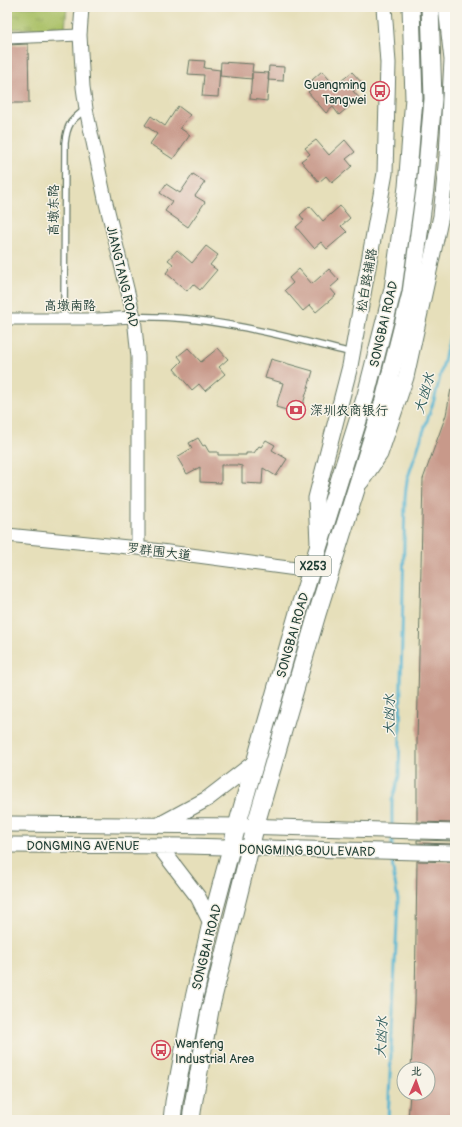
<svg xmlns="http://www.w3.org/2000/svg" width="462" height="1127" font-family="Pangolin,'LXGW WenKai TC',sans-serif">
<style>
.park{fill:url(#park-tufts);stroke:#647e4c}
.lines{fill:none;stroke-linecap:round;stroke-linejoin:round}
.stream{stroke:#52b4d1;stroke-width:3}
.building{fill:#c8998a}
.service-casing{stroke:#657663;stroke-width:8}
.minor-casing{stroke:#657663;stroke-width:13}
.tertiary-casing{stroke:#657663;stroke-width:15}
.secondary-casing{stroke:#657663;stroke-width:17}
.primary-casing{stroke:#657663;stroke-width:19}
.service{stroke:#fff;stroke-width:5.5}
.minor{stroke:#fff;stroke-width:11}
.tertiary{stroke:#fff;stroke-width:13}
.secondary{stroke:#fff;stroke-width:15}
.primary{stroke:#fff;stroke-width:17}
.labels{text-anchor:middle;stroke-width:3;stroke-linejoin:round;paint-order:stroke}
.shield{fill:#f7f3e8;stroke:#60746a;stroke-width:1}
.shield-label{font-size:12px;font-weight:bold;fill:#1f3d34}
.poi-label{font-size:13px;fill:#1f3d34;stroke:#f7f3e8;text-anchor:start}
.street-label{font-size:13px;fill:#1f3d34;stroke:#f7f3e8}
.water-label{font-size:14px;font-style:italic;fill:#2c5b5b;stroke:#f7f3e8}
</style>
<defs>
<pattern id="park-tufts" width="24" height="20" patternUnits="userSpaceOnUse"><rect width="24" height="20" fill="#a9c065"/><path d="M3 7l-1-3M5 7V3M7 7l1-3M15 17l-1-3M17 17v-4M19 17l1-3" fill="none" stroke="#899d54"/></pattern>
</defs>
<rect width="100%" height="100%" fill="#f7f3e8"/>
<filter id="ink" filterUnits="userSpaceOnUse"><feTurbulence type="fractalNoise" baseFrequency=".025" numOctaves="2"/><feDisplacementMap in="SourceGraphic" scale="8" xChannelSelector="R" yChannelSelector="G"/><feConvolveMatrix kernelMatrix="1 2 1 2 8 2 1 2 1" color-interpolation-filters="sRGB"/></filter>
<filter id="wash" filterUnits="userSpaceOnUse"><feTurbulence type="fractalNoise" baseFrequency=".012" numOctaves="4" result="noise"/><feDisplacementMap in="SourceGraphic" scale="16" xChannelSelector="R" yChannelSelector="G"/><feGaussianBlur stdDeviation="0.9" result="paint"/><feColorMatrix in="noise" values="0 0 0 0 0 0 0 0 0 0 0 0 0 0 0 0 0 1.4 0 .05"/><feComposite in="paint" operator="in"/></filter>
<g filter="url(#wash)">
<rect width="100%" height="100%" fill="#e6dfba"/>
<!-- park -->
<path class="park" d="M 7,7 L 67,7 L 65,28 L 7,29 Z"/>
<g class="lines">
<!-- stream -->
<path class="stream" d="M 392,825 L 392,801 L 399,776 L 405,497 L 407,480 L 435,397 L 455,316
M 392,847 L 392,835
M 388,1120 L 398,900 C 396,885 392,871 392,857"/>
</g>
<g id="blocks">
<!-- building -->
<path class="building" d="M 28,44 L 29,103 L 7,103 L 7,45 Z
M 190,60 L 205,61 L 204,68 L 220,70 L 218,97 L 202,96 L 204,75 L 188,74 Z
M 221,62 L 253,64 L 252,72 L 269,73 L 267,101 L 250,99 L 252,73 L 252,79 L 220,76 Z
M 269,66 L 284,67 L 283,81 L 268,80 Z
M 322,71 L 335,86 L 352,72 L 362,83 L 353,91 L 359,98 L 339,115 L 333,107 L 326,113 L 308,92 L 317,85 L 312,80 Z
M 178,106 L 190,115 L 180,128 L 190,135 L 173,159 L 150,144 L 157,134 L 145,125 L 151,116 L 165,126 Z
M 316,140 L 329,155 L 345,140 L 355,152 L 346,159 L 352,166 L 332,183 L 326,176 L 319,182 L 301,161 L 310,154 L 305,148 Z
M 193,174 L 205,182 L 195,196 L 205,202 L 188,227 L 165,211 L 172,201 L 160,193 L 166,184 L 180,193 Z
M 310,206 L 323,221 L 340,206 L 350,218 L 341,226 L 347,232 L 327,249 L 321,242 L 314,248 L 296,227 L 304,220 L 300,215 Z
M 206,246 L 218,255 L 210,265 L 217,270 L 200,290 L 193,284 L 187,291 L 166,273 L 173,264 L 168,260 L 177,250 L 192,263 Z
M 299,269 L 312,284 L 329,269 L 339,280 L 330,288 L 336,295 L 316,312 L 310,305 L 303,311 L 285,290 L 293,283 L 289,278 Z
M 188,348 L 201,362 L 218,348 L 228,359 L 219,367 L 225,374 L 205,391 L 199,384 L 192,390 L 174,369 L 182,361 L 178,356 Z
M 271,359 L 313,371 L 300,414 L 276,407 L 283,383 L 265,378 Z
M 451,389 L 455,389 L 455,823 L 417,822 L 417,741 L 423,479 L 446,415 Z
M 198,438 L 203,446 L 205,445 L 209,452 L 218,452 L 218,455 L 246,455 L 246,453 L 254,453 L 259,446 L 261,447 L 266,440 L 275,445 L 272,450 L 287,459 L 276,476 L 263,468 L 262,484 L 242,483 L 242,466 L 237,465 L 221,465 L 221,483 L 200,482 L 200,467 L 187,474 L 177,457 L 192,448 L 189,443 Z
M 417,840 L 455,841 L 455,844 L 417,843 Z
M 417,861 L 455,862 L 455,1120 L 408,1120 L 410,1093 L 428,1093 L 428,1069 L 411,1069 L 415,1003 Z"/>
</g>
</g>
<g filter="url(#ink)">
<use href="#blocks" fill-opacity="0" stroke="#657663" stroke-width="1"/>
<g class="lines">
<defs>
<path id="service" d="M 134,317 C 210,315 279,335 352,353
M 64,319 L 65,143 C 67,124 71,120 86,109"/>
<path id="minor" d="M 7,38 L 80,35
M 7,319 L 98,319 L 134,317"/>
<path id="tertiary" d="M 82,7 L 80,35 L 83,87 L 86,109 L 105,199 L 134,317 L 138,357 L 138,548
M 7,535 L 138,548 L 311,571"/>
<path id="secondary" d="M 361,482 L 380,454 L 406,377 L 441,216 L 447,156 L 452,60 L 446,7
M 318,544 L 316,498 L 350,366 L 385,173 L 388,63 L 384,7
M 7,824 L 237,826 L 455,832
M 159,825 L 207,799 L 255,762
M 7,845 L 187,846 L 455,853
M 159,846 L 198,897 L 211,923"/>
<path id="primary" d="M 172,1120 L 174,1102 L 192,1007 L 211,923 L 240,815 L 299,609 L 366,395 L 393,289 L 407,187 L 414,98 L 411,7
M 191,1120 L 193,1105 L 210,1010 L 257,820 L 317,614 L 384,400 L 411,293 L 425,189 L 433,99 L 430,7"/>
</defs>
<!-- service casing -->
<use href="#service" class="service-casing"/>
<!-- minor casing -->
<use href="#minor" class="minor-casing"/>
<!-- tertiary casing -->
<use href="#tertiary" class="tertiary-casing"/>
<!-- secondary casing -->
<use href="#secondary" class="secondary-casing"/>
<!-- primary casing -->
<use href="#primary" class="primary-casing"/>
<!-- service -->
<use href="#service" class="service"/>
<!-- minor -->
<use href="#minor" class="minor"/>
<!-- tertiary -->
<use href="#tertiary" class="tertiary"/>
<!-- secondary -->
<use href="#secondary" class="secondary"/>
<!-- primary -->
<use href="#primary" class="primary"/>
</g>
</g>
<!-- icons -->
<defs>
<symbol id="bus-ring" viewBox="-11 -11 22 22"><circle r="9.5" fill="#f7f3e8" stroke="#d1495b" stroke-width="1.5"/><path d="M-5-6H5V4H4V6H2V4H-2V6H-4V4H-5ZM-3.5-4V0h7V-4ZM-3.5 1.2v1.5H-2V1.2ZM2 1.2v1.5H3.5V1.2Z" fill="#d1495b"/></symbol>
<symbol id="bank-ring" viewBox="-11 -11 22 22"><circle r="9.5" fill="#f7f3e8" stroke="#d1495b" stroke-width="1.5"/><path d="M-6-4H6V4H-6ZM0-2.3a2.3 2.3 0 1 0 0 4.6a2.3 2.3 0 1 0 0-4.6Z" fill="#d1495b"/></symbol>
</defs>
<g fill-rule="evenodd">
<use href="#bus-ring" x="369" y="80" width="22" height="22"/>
<use href="#bank-ring" x="285" y="399" width="22" height="22"/>
<use href="#bus-ring" x="150" y="1039" width="22" height="22"/>
</g>
<g class="labels">
<!-- shield labels -->
<rect class="shield" x="295" y="556" width="36" height="20" rx="3"/>
<g class="shield-label">
<text x="313" y="570">X253</text>
</g>
<!-- poi labels -->
<g class="poi-label">
<text x="366" y="89" text-anchor="end">Guangming<tspan x="366" dy="15">Tangwei</tspan></text>
<text x="310" y="415">深圳农商银行</text>
<text x="175" y="1048">Wanfeng<tspan x="175" dy="15">Industrial Area</tspan></text>
</g>
<!-- street labels -->
<g class="street-label">
<text transform="translate(53 210) rotate(-90)" y="5">高墩东路</text>
<text transform="translate(123 276) rotate(77)" y="5">JIANGTANG ROAD</text>
<text transform="translate(366 280) rotate(-80)" y="5">松白路辅路</text>
<text x="70" y="310">高墩南路</text>
<text transform="translate(383 324) rotate(-77)" y="5">SONGBAI ROAD</text>
<text transform="translate(159 551) rotate(7)" y="5">罗群围大道</text>
<text transform="translate(292 635) rotate(-74)" y="5">SONGBAI ROAD</text>
<text x="83" y="850">DONGMING AVENUE</text>
<text transform="translate(307 850) rotate(1)" y="5">DONGMING BOULEVARD</text>
<text transform="translate(206 947) rotate(-76)" y="5">SONGBAI ROAD</text>
</g>
<!-- water labels -->
<g class="water-label">
<text transform="translate(424 393) rotate(-74)" y="5">大凼水</text>
<text transform="translate(389 715) rotate(-89)" y="5">大凼水</text>
<text transform="translate(381 1037) rotate(-87)" y="5">大凼水</text>
</g>
</g>
<!-- margin -->
<rect width="462" height="1127" fill="none" stroke="#f7f3e8" stroke-width="24"/>
<!-- north arrow -->
<g transform="translate(416 1081) rotate(2)"><circle r="19" fill="#f7f3e8" stroke="#a1aaa0"/>
<path d="M0-3L7 15L0 10L-7 15Z" fill="#d1495b"/>
<text y="-6" font-size="11" font-weight="bold" text-anchor="middle" fill="#1f3d34">北</text>
</g>
</svg>
